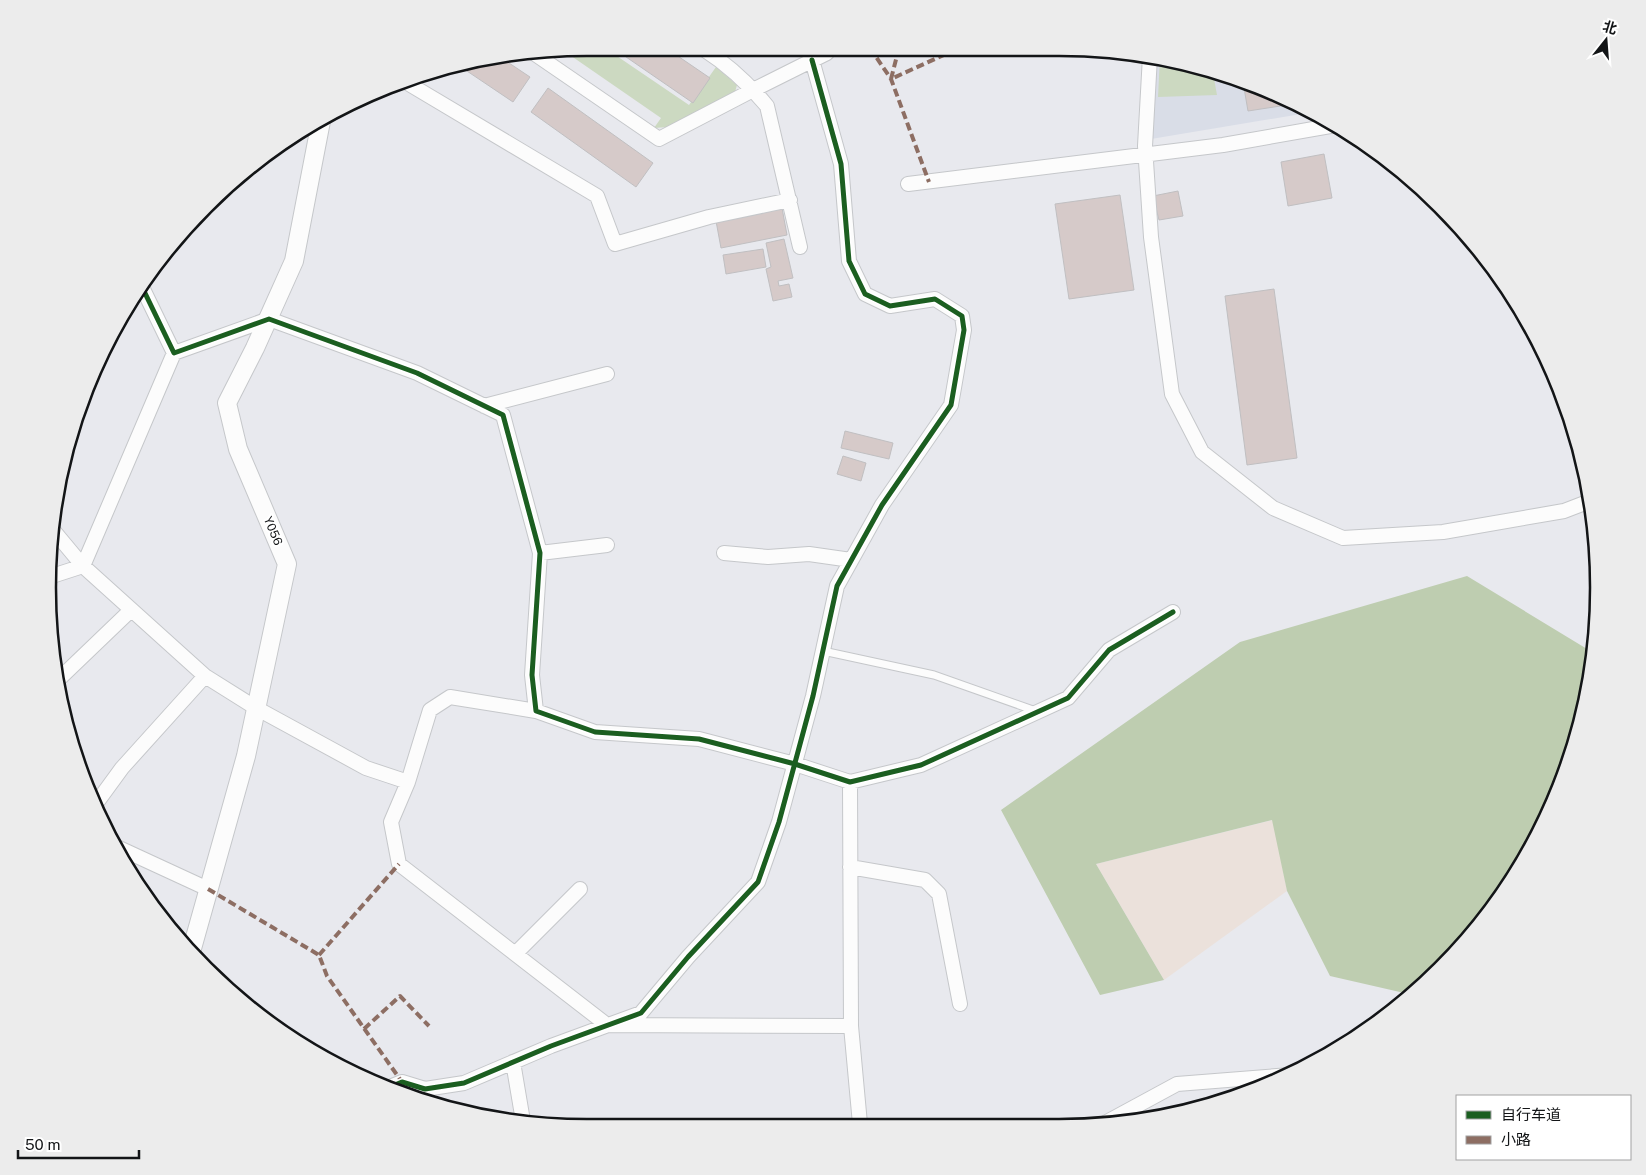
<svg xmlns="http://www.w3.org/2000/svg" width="1646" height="1175" font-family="'Public Sans','Noto Sans SC',sans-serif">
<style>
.industrial{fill:#ebe1db}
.built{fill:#d9dde7}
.green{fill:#ccd9c1}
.forest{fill:#becdb0}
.building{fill:#d6cac9;stroke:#c0bfc1}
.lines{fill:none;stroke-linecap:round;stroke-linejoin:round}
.service-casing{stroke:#c5c7ca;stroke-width:9}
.minor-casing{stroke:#c5c7ca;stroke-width:16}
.tertiary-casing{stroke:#c5c7ca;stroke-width:20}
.service{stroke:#fcfcfc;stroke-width:7}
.minor{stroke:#fcfcfc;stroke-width:14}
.tertiary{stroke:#fcfcfc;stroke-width:18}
.quiet{stroke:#8d6e63;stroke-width:4;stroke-dasharray:8 4;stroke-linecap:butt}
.cycleway-casing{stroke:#fff;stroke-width:8}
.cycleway{stroke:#1b5e20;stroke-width:5}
.labels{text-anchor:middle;stroke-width:4.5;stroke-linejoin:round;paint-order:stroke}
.street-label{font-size:12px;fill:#131517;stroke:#fff}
.rim{fill:none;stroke:#131517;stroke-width:2.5}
</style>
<rect width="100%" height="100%" fill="#e8e9ee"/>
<!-- industrial -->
<path class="industrial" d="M 1273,820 L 1287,891 L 1164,980 L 1096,864 Z"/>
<!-- built -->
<path class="built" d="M 1155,57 L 1164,58 L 1265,88 L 1307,109 L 1307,113 L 1151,139 Z"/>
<!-- green -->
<path class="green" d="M 587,48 L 605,48 L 689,105 L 716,67 L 737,85 L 735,92 L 668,127 L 654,128 L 661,118 L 564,51 Z
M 1160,57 L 1213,73 L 1217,95 L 1158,97 Z"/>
<!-- forest -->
<path class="forest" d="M 1467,576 L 1592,652 L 1580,728 L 1543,827 L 1487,916 L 1413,995 L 1330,976 L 1287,891 L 1272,820 L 1096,864 L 1164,980 L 1100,995 L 1001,810 L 1240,642 Z"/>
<!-- building -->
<path class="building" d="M 613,48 L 666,48 L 710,78 L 693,103 Z
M 503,59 L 530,77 L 513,102 L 458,65 Z
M 1243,82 L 1265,88 L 1286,99 L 1287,105 L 1248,111 Z
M 548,88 L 653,163 L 636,187 L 531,112 Z
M 1324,154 L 1332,198 L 1288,206 L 1281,162 Z
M 1178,191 L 1183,216 L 1159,220 L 1153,196 Z
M 1120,195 L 1134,290 L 1069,299 L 1055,204 Z
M 782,208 L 787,235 L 721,248 L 716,221 Z
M 784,239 L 793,278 L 778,281 L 779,286 L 789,284 L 792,297 L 773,301 L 766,269 L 771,267 L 766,243 Z
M 763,249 L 766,267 L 726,274 L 723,255 Z
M 1274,289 L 1297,458 L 1247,465 L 1225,296 Z
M 845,431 L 893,443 L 889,459 L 841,448 Z
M 843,456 L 866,463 L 861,481 L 837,474 Z"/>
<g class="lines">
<defs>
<path id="service" d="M 823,651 L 934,675 L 1036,711"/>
<path id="minor" d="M 702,48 C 727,64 748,83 767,106 L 800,247
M 535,54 L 659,139 L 753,90 L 827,53 L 828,48
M 1150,56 L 1145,146 L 1151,237 L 1172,394 L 1202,452 L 1273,508 L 1343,538 L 1443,532 L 1564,511 L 1590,501
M 404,81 L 597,196 L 615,244 L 709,217 L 790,200
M 908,184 L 1223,145 L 1336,125
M 143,289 L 174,353 L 269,319 L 417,373 L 503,415 L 540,553 L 532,675 L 536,711 L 595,732 L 699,739 L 795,764 L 850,782 L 921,765 L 1068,698 L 1109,650 L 1173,612
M 484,406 L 607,374
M 53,530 L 83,566 L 174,353
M 540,553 L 607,545
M 724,553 L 768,557 L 809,554 L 851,560
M 49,577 L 83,566 L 205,676 L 256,708 L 366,768 L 408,782 L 430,710 L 450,697 L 536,711
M 58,680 L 131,610
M 408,782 L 391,822 L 399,864 L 607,1025 L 851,1026
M 850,782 L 851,1026 L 860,1124
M 95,805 L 122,768 L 205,676
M 117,847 L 208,889
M 850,867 L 925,880 L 939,894 L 960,1004
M 516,953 L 580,889
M 513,1062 L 523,1121
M 390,1087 L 402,1082 L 425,1089 L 464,1083 L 551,1046 L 641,1013 L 688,957 L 758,882 L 779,822 L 813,696 L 837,586 L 882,505 L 951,405 L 964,330 L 962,316 L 935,299 L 890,306 L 865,294 L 849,261 L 841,164 L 812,60
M 425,1089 L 433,1104
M 1105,1123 L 1177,1084 L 1290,1075"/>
<path id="tertiary" d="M 191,952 L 246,756 L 287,564 L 238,449 L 227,403 L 255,348 L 294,261 L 321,121"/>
</defs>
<!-- service casing -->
<use href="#service" class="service-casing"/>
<!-- minor casing -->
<use href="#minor" class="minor-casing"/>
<!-- tertiary casing -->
<use href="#tertiary" class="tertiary-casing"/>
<!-- service -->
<use href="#service" class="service"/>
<!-- minor -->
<use href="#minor" class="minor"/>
<!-- tertiary -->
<use href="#tertiary" class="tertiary"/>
<!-- quiet -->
<path class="quiet" d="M 870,48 L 891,79 L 929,182
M 899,48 L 891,79 L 959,48
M 208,889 L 319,955 L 327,976 L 402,1082
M 319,955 L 399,864
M 364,1029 L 400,996 L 429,1026"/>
<defs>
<path id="cycleway" d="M 143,289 L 174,353 L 269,319 L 417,373 L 503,415 L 540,553 L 532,675 L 536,711 L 595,732 L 699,739 L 795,764 L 850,782 L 921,765 L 1068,698 L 1109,650 L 1173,612
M 390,1087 L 402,1082 L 425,1089 L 464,1083 L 551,1046 L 641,1013 L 688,957 L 758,882 L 779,822 L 813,696 L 837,586 L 882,505 L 951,405 L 964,330 L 962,316 L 935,299 L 890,306 L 865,294 L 849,261 L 841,164 L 812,60"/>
</defs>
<!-- cycleway casing -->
<use href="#cycleway" class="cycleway-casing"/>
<!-- cycleway -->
<use href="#cycleway" class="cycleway"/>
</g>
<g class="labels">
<!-- street labels -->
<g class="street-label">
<text transform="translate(273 531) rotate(67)" y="4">Y056</text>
</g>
</g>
<!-- crop -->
<path d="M0 0H1646V1175H0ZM587 56H1059A531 531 0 0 1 1590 587V588A531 531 0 0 1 1059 1119H587A531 531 0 0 1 56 588V587A531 531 0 0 1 587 56Z" fill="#ececec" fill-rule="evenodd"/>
<path class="rim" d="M587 56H1059A531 531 0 0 1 1590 587V588A531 531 0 0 1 1059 1119H587A531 531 0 0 1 56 588V587A531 531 0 0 1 587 56Z"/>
<!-- legend -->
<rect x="1456" y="1095" width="175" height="65" fill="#ffffff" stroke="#a1a1a2"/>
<rect x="1466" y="1111" width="25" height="8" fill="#1b5e20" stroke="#a1a1a2"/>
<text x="1501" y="1120" font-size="15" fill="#131517">自行车道</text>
<rect x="1466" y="1136" width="25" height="8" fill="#8d6e63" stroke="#a1a1a2"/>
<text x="1501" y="1145" font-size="15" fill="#131517">小路</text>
<!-- north arrow -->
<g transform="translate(1606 40) rotate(17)" stroke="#ffffff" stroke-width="4" paint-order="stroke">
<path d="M0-4L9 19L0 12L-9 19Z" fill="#131517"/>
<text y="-8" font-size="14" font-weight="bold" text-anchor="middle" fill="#131517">北</text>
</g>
<!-- scale -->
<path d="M18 1150v8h121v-8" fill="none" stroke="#131517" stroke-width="2.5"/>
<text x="25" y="1150" font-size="15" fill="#131517" stroke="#ffffff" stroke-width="4" paint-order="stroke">50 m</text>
</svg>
